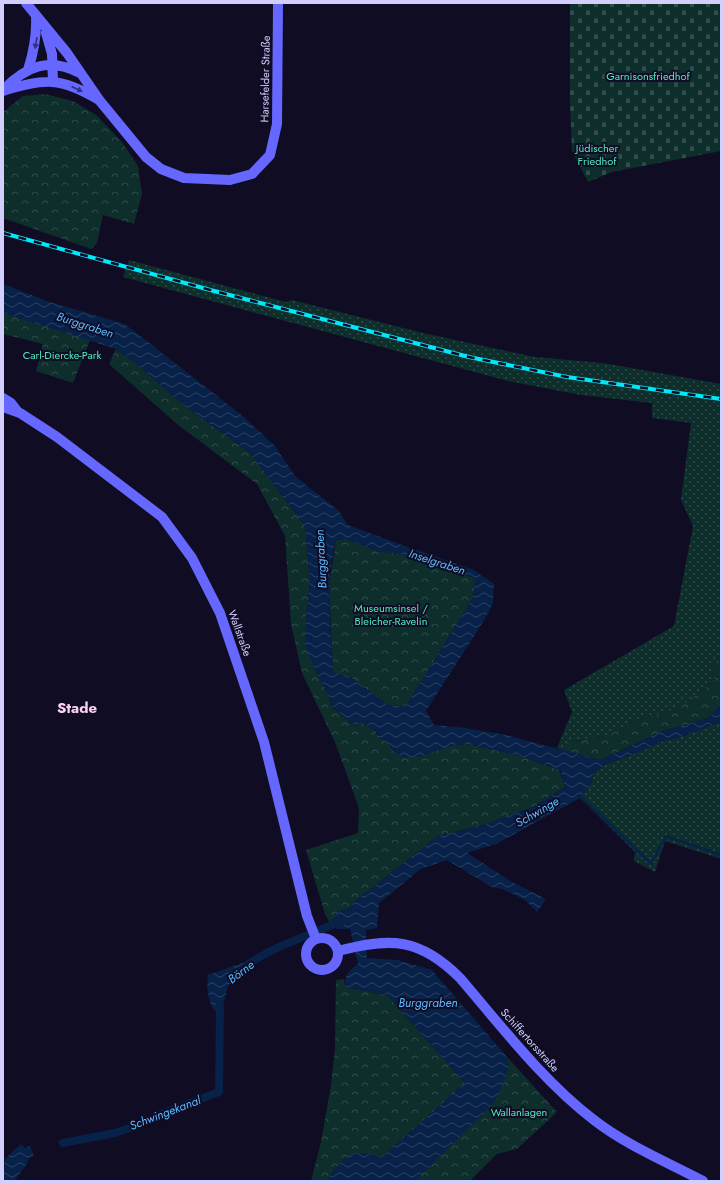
<svg xmlns="http://www.w3.org/2000/svg" width="724" height="1184" font-family="Jost,sans-serif">
<style>
.grass{fill:url(#grass-dots)}
.cemetery{fill:url(#cemetery-stones)}
.park{fill:url(#park-crowns)}
.water{fill:url(#water-waves)}
.lines{fill:none;stroke-linecap:round;stroke-linejoin:round}
.stream{stroke:#072148;stroke-width:2.5}
.canal{stroke:#072148;stroke-width:8}
.secondary{stroke:#6667ff;stroke-width:10}
.rail-casing{stroke:#00e9fa;stroke-width:4}
.rail{stroke:#0f0c24;stroke-width:2.5;stroke-dasharray:8;stroke-linecap:butt}
.oneway{fill:#32307c}
.labels{text-anchor:middle;stroke-width:4;stroke-linejoin:round;paint-order:stroke}
.park-label{font-size:11px;fill:#4feabe;stroke:#0f0c24}
.street-label{font-size:11px;fill:#d2cfff;stroke:#0f0c24}
.water-label{font-size:12px;font-style:italic;fill:#5dbaff;stroke:#0f0c24}
.district-label{font-size:15px;font-weight:bold;fill:#ffd1f0;stroke:#0f0c24}
</style>
<defs>
<pattern id="grass-dots" width="8" height="8" patternUnits="userSpaceOnUse"><rect width="8" height="8" fill="#0e2e2c"/><path d="M2 2h.1M6 6h.1" fill="none" stroke="#304b4c" stroke-width="1.8" stroke-linecap="round"/></pattern>
<pattern id="cemetery-stones" width="16" height="16" patternUnits="userSpaceOnUse"><rect width="16" height="16" fill="#0e2e2c"/><path d="M2 7V4a2 2 0 0 1 4 0v3zM10 15v-3a2 2 0 0 1 4 0v3z" fill="#304b4c"/></pattern>
<pattern id="park-crowns" width="20" height="18" patternUnits="userSpaceOnUse"><rect width="20" height="18" fill="#0e2e2c"/><path d="M2 6a3 3 0 1 1 6 0M12 15a3 3 0 1 1 6 0" fill="none" stroke="#304b4c"/></pattern>
<pattern id="water-waves" width="16" height="10" patternUnits="userSpaceOnUse"><rect width="16" height="10" fill="#072148"/><path d="M0 5q4-4 8 0t8 0" fill="none" stroke="#2a4063"/></pattern>
</defs>
<rect width="100%" height="100%" fill="#0f0c24"/>
<!-- grass -->
<path class="grass" d="M 129,260 L 286,302 L 292,300 L 423,333 L 535,357 L 603,363 L 721,384 L 721,655 L 711,667 L 715,681 L 677,709 L 637,720 L 606,736 L 568,742 L 562,750 L 557,748 L 572,712 L 564,690 L 674,626 L 693,526 L 681,500 L 691,423 L 652,418 L 652,403 L 581,395 L 508,381 L 123,277 Z
M 721,722 L 721,859 L 665,841 L 655,872 L 634,861 L 635,852 L 580,798 L 591,785 L 594,772 L 605,765 L 636,753 L 663,741 L 678,738 Z"/>
<!-- cemetery -->
<path class="cemetery" d="M 570,3 L 721,3 L 721,151 L 612,172 L 588,182 L 572,151 L 570,105 Z"/>
<!-- park -->
<path class="park" d="M 45,94 L 73,101 L 96,115 L 122,142 L 138,166 L 142,194 L 134,224 L 103,215 L 97,243 L 91,249 L 3,218 L 3,112 L 23,96 Z
M 3,313 L 90,340 L 73,383 L 36,371 L 43,344 L 3,334 Z
M 116,349 L 133,361 L 185,406 L 250,453 L 305,526 L 310,581 L 306,616 L 315,670 L 327,692 L 333,708 L 356,727 L 360,721 L 376,732 L 377,737 L 388,742 L 393,751 L 441,748 L 453,745 L 467,744 L 518,755 L 559,770 L 565,787 L 533,807 L 483,825 L 438,836 L 354,902 L 351,907 L 338,912 L 330,923 L 325,914 L 306,850 L 358,833 L 359,808 L 335,742 L 302,673 L 291,624 L 285,536 L 257,484 L 177,424 L 109,364 Z
M 345,539 L 378,551 L 416,557 L 422,562 L 453,569 L 475,579 L 473,598 L 406,706 L 388,705 L 350,677 L 333,673 L 329,587 L 336,540 Z
M 721,655 L 721,703 L 712,715 L 706,719 L 663,731 L 600,760 L 562,750 L 568,742 L 606,736 L 637,720 L 677,709 L 715,681 L 711,667 Z
M 344,979 L 345,987 L 387,995 L 465,1083 L 382,1157 L 359,1153 L 333,1171 L 328,1181 L 311,1181 L 321,1142 L 331,1085 L 335,1049 L 336,980 Z
M 507,1057 L 557,1112 L 517,1149 L 497,1154 L 470,1181 L 415,1181 L 444,1151 L 508,1070 Z"/>
<!-- water -->
<path class="water" d="M 3,284 L 50,302 L 125,324 L 244,417 L 274,445 L 296,477 L 338,510 L 348,525 L 410,548 L 411,556 L 378,551 L 345,539 L 336,540 C 325,583 331,629 333,672 L 350,677 L 388,705 L 406,706 L 473,598 L 475,579 L 453,569 L 421,562 L 416,557 L 415,549 L 474,570 L 494,584 L 493,603 L 485,619 L 426,711 L 434,725 L 466,728 L 506,735 L 600,760 L 663,731 L 706,719 L 712,715 L 721,703 L 721,722 L 678,738 L 663,741 L 636,753 L 605,765 L 594,772 L 591,785 L 580,798 L 496,844 L 467,853 L 514,883 L 546,899 L 537,912 L 525,900 L 502,889 L 492,887 L 447,860 L 421,869 L 379,903 L 377,928 L 366,930 L 367,958 L 398,960 L 432,970 L 507,1057 L 508,1070 L 502,1086 L 492,1105 L 415,1181 L 328,1181 C 333,1170 346,1152 360,1153 C 367,1153 375,1156 382,1157 L 465,1083 L 387,995 L 345,987 C 344,976 349,970 358,964 L 350,929 L 337,929 L 330,923 L 338,912 L 351,907 L 354,902 L 438,836 L 483,825 L 533,807 L 565,787 L 560,770 L 518,755 L 467,744 L 453,745 L 422,756 L 404,758 L 393,751 L 388,742 L 377,737 L 376,732 L 360,721 L 356,727 L 333,707 L 327,692 L 315,670 L 305,646 L 306,616 L 310,581 L 305,526 L 250,453 L 185,406 L 133,361 L 116,349 L 3,313 Z
M 245,962 L 250,965 L 228,986 L 220,1015 C 208,1008 206,988 208,975 Z
M 21,1144 L 25,1148 L 30,1146 L 34,1156 L 29,1158 L 27,1164 L 14,1181 L 3,1181 L 5,1159 Z"/>
<g class="lines">
<!-- stream -->
<path class="stream" d="M 579,795 L 651,864 L 666,836 L 721,855"/>
<!-- canal -->
<path class="canal" d="M 241,970 C 265,949 312,934 342,921
M 63,1143 L 115,1133 L 138,1125 L 166,1112 L 219,1092 L 220,1005"/>
<!-- secondary -->
<path class="secondary" d="M 26,3 L 67,53 L 100,101 L 146,157 L 161,169 L 184,178 L 230,180 L 252,174 L 270,155 L 277,124 L 278,3
M 46,33 L 52,54 L 53,81
M 28,70 C 34,51 37,36 36,16
M 3,90 C 26,66 49,57 80,73
M 3,91 C 44,78 61,77 99,100
M 3,398 L 11,403 L 18,412
M 3,407 L 20,413 L 57,437 L 162,517 L 192,558 L 220,613 L 264,742 L 307,916 L 316,939
M306 954a16 16 0 1 1 32 0a16 16 0 1 1-32 0Z
M 338,951 C 391,937 420,938 460,978 C 502,1027 543,1081 594,1120 C 626,1145 667,1162 703,1181"/>
<defs>
<path id="rail" d="M 3,233 L 214,291 L 469,357 L 567,377 L 721,399"/>
</defs>
<!-- rail casing -->
<use href="#rail" class="rail-casing"/>
<!-- rail -->
<use href="#rail" class="rail"/>
</g>
<!-- one-way arrows -->
<defs><path id="oneway-solid" d="M-6-.8H1V-3.2L6.5 0L1 3.2V.8H-6Z"/></defs>
<g class="oneway">
<use href="#oneway-solid" transform="translate(36 43) rotate(100)"/>
<use href="#oneway-solid" transform="translate(77 89) rotate(24)"/>
</g>
<g class="labels">
<!-- park labels -->
<g class="park-label">
<text x="648" y="80">Garnisonsfriedhof</text>
<text x="597" y="152">Jüdischer<tspan x="597" dy="13">Friedhof</tspan></text>
<text x="62" y="359">Carl-Diercke-Park</text>
<text x="391" y="612">Museumsinsel /<tspan x="391" dy="13">Bleicher-Ravelin</tspan></text>
<text x="519" y="1116">Wallanlagen</text>
</g>
<!-- street labels -->
<g class="street-label">
<text transform="translate(265 79) rotate(-89)" y="4">Harsefelder Straße</text>
<text transform="translate(240 633) rotate(70)" y="4">Wallstraße</text>
<text transform="translate(530 1040) rotate(48)" y="4">Schiffertorsstraße</text>
</g>
<!-- water labels -->
<g class="water-label">
<text transform="translate(85 325) rotate(18)" y="4">Burggraben</text>
<text transform="translate(321 559) rotate(-93)" y="4">Burggraben</text>
<text transform="translate(437 562) rotate(18)" y="4">Inselgraben</text>
<text transform="translate(537 812) rotate(-30)" y="4">Schwinge</text>
<text transform="translate(241 972) rotate(-37)" y="4">Börne</text>
<text x="428" y="1007">Burggraben</text>
<text transform="translate(165 1113) rotate(-21)" y="4">Schwingekanal</text>
</g>
<!-- district labels -->
<g class="district-label">
<text x="77" y="713">Stade</text>
</g>
</g>
<!-- border -->
<rect width="724" height="1184" fill="none" stroke="#d2cfff" stroke-width="8"/>
</svg>
